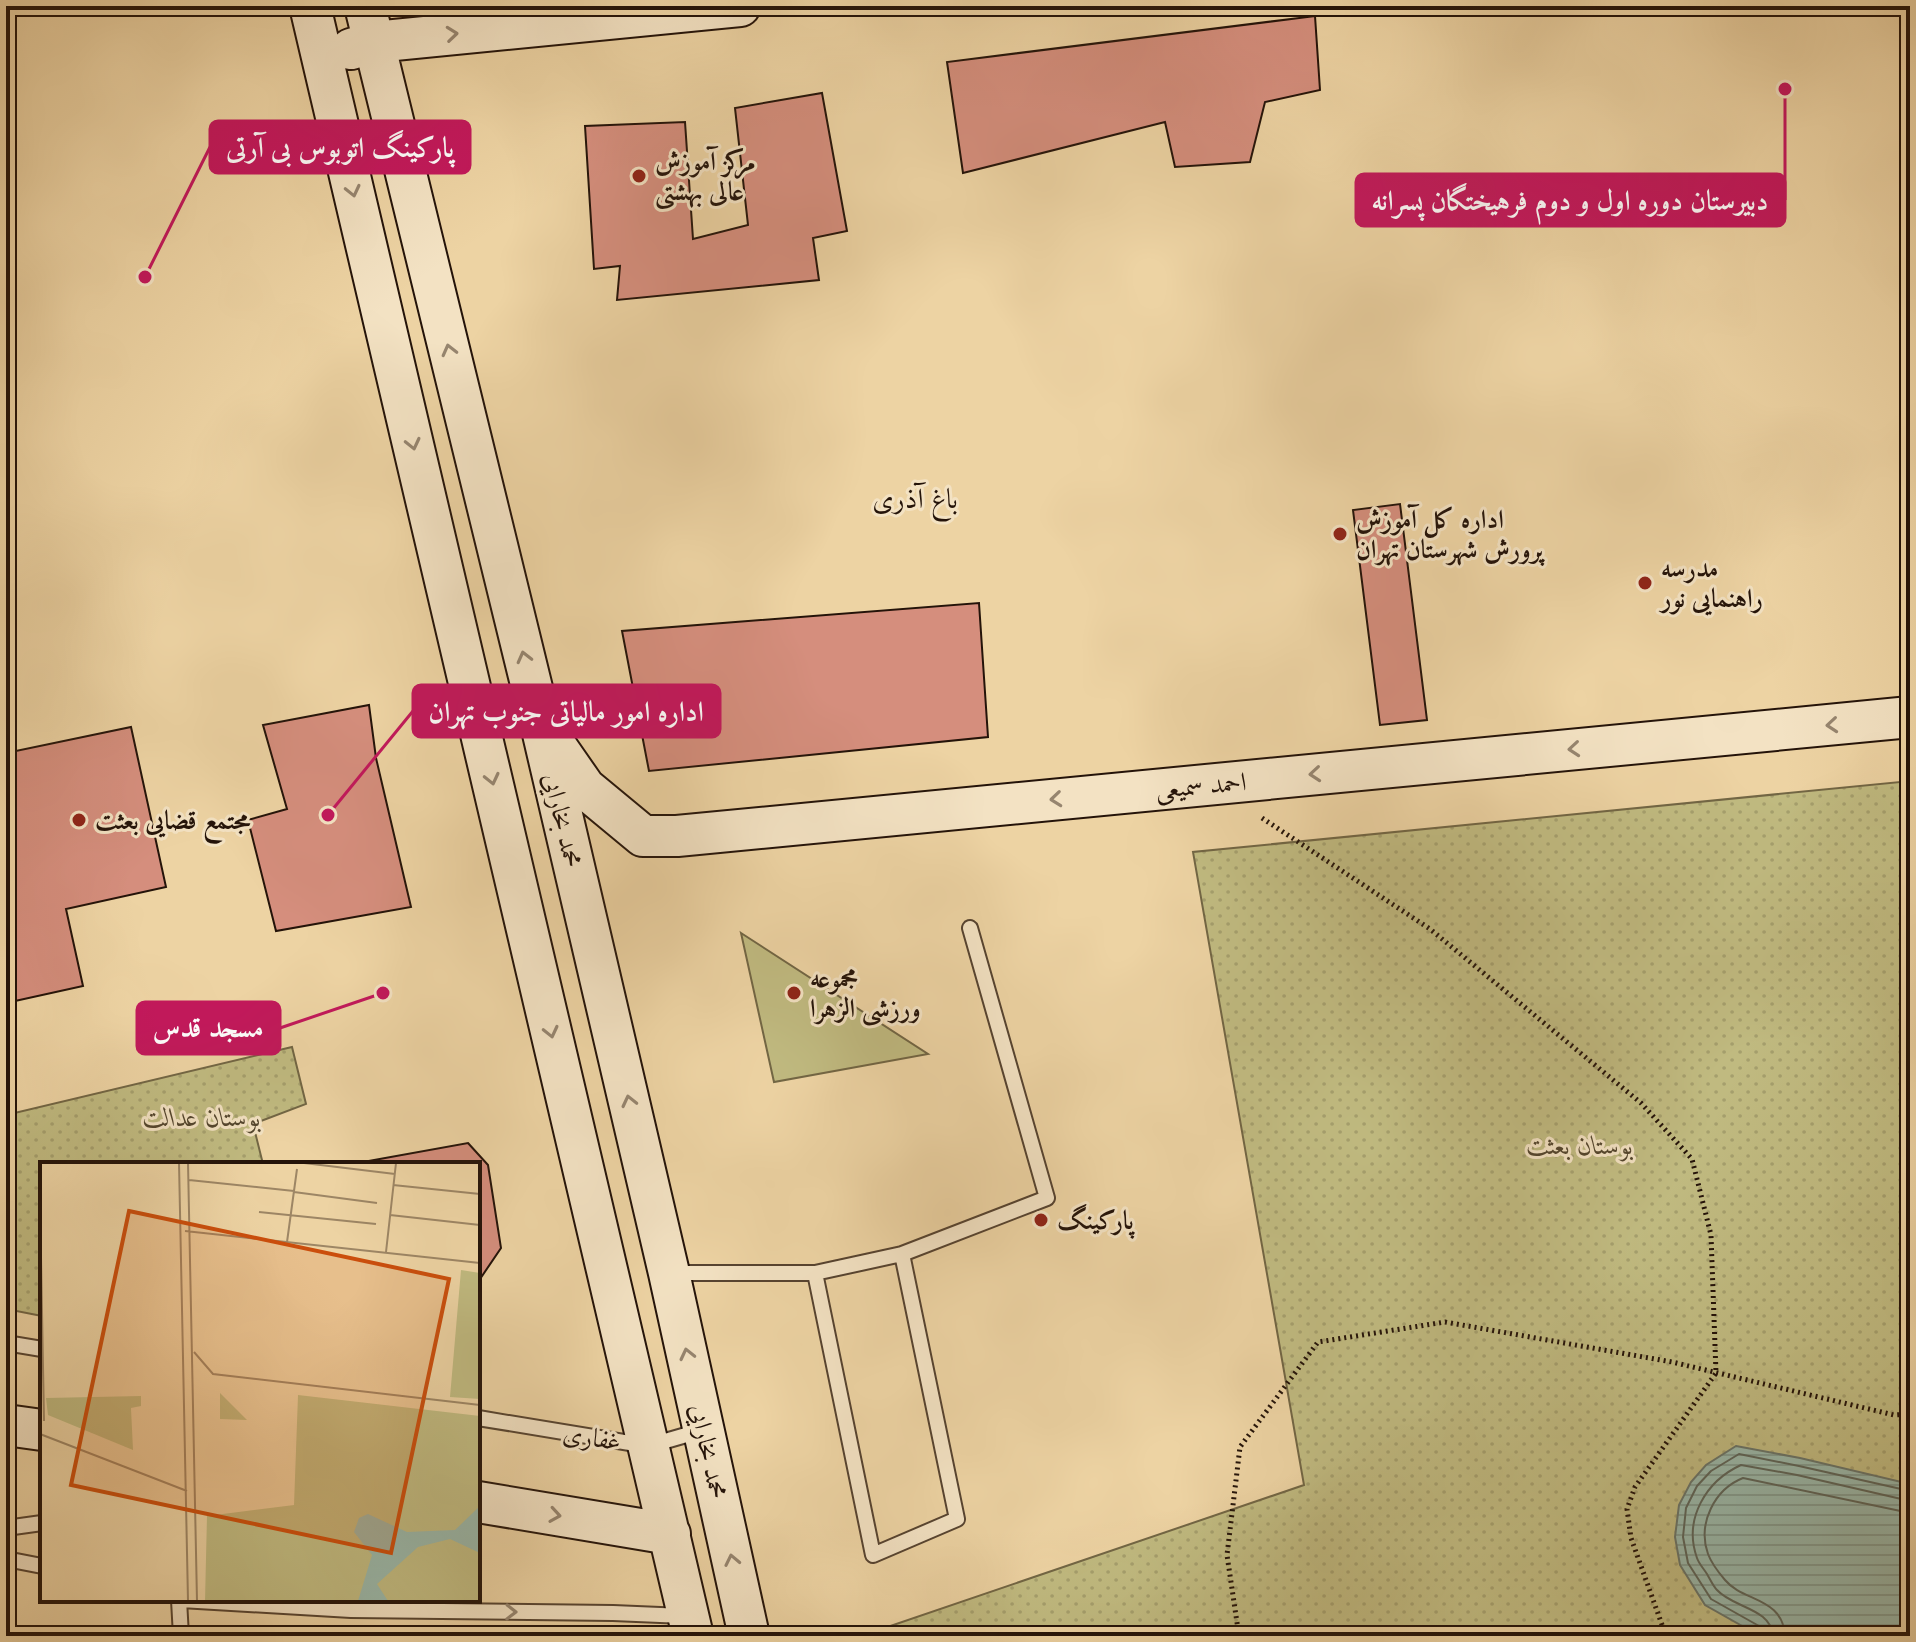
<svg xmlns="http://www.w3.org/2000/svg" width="1916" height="1642" font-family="'Libre Caslon Text',Amiri,serif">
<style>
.grass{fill:url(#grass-dots);stroke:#726644;stroke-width:2}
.garden{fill:#c0ba80;stroke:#726644;stroke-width:2}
.water{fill:url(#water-rules);stroke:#6a7569;stroke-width:2}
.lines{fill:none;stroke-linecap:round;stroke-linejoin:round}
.shore{stroke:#5e6559;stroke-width:2}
.building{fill:#d58e7d;stroke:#241309;stroke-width:2}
.lane-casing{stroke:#564330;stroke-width:18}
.secondary-casing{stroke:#241309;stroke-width:44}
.path{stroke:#241309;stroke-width:5;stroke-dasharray:2 4;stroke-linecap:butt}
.lane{stroke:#f3e2c3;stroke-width:14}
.secondary{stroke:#f3e2c3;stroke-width:40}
.oneway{stroke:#96856f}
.poi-dot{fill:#8f2418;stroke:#f3e2c3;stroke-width:3}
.labels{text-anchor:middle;stroke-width:6;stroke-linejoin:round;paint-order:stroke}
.poi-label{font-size:26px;font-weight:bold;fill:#241309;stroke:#f3e2c3;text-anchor:start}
.street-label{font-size:26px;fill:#241309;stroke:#f3e2c3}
.park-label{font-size:26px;font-style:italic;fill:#53452d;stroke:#f3e2c3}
.neighbourhood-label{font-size:28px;fill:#241309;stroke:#f3e2c3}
.inset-road{fill:none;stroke:#9d8665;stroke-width:2}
.view{fill:#cb4e0c;fill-opacity:0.15;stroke:#cb4e0c;stroke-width:4}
.inset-edge{fill:none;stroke:#241309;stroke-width:4}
.leader{fill:none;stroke:#c2185b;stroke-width:3}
.callout-dot{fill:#c2185b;stroke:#f3e2c3;stroke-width:3}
.callout{fill:#c2185b;stroke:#c2185b;stroke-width:3}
.callout-label{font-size:28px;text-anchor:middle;font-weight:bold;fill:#fff}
</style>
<defs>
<pattern id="grass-dots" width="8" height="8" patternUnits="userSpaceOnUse" patternTransform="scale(2)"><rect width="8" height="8" fill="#c0ba80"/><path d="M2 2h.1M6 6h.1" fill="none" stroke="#a59f6d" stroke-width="1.8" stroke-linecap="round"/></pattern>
<pattern id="water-rules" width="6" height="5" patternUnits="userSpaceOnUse" patternTransform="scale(2)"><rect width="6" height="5" fill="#99b7a9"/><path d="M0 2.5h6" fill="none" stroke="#849c90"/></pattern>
</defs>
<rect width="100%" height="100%" fill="#edd3a3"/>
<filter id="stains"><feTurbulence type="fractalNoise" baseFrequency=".0025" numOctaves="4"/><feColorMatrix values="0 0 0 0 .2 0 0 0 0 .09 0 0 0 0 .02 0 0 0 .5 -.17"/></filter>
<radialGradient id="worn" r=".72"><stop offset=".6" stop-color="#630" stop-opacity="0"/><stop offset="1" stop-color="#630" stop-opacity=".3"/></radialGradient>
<!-- grass -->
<path class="grass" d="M 1910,781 L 1910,1636 L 861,1636 L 1304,1485 L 1193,852 Z
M 292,1047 L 306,1104 L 253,1124 L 263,1164 L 42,1164 L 42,1316 L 6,1309 L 6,1115 Z"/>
<!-- garden -->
<path class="garden" d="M 741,933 L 928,1054 L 774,1082 Z"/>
<!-- water -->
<path class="water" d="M 1736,1446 L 1800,1458 L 1910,1484 L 1910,1636 L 1760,1636 L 1705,1605 L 1680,1565 L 1675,1537 L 1679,1505 L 1691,1482 L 1706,1465 Z"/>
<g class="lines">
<!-- shore -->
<path class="shore" d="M 1763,1636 L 1762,1631 L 1759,1626 L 1711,1599 L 1688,1563 L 1683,1537 L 1686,1508 L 1697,1486 L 1711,1471 L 1739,1454 L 1799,1466 L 1910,1491
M 1773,1636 C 1771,1608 1733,1608 1717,1590 C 1713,1586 1710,1579 1707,1574 C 1704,1569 1699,1564 1697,1558 C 1683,1519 1706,1481 1741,1465 L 1797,1475 L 1910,1501
M 1785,1636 C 1783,1597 1743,1602 1725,1580 C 1719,1573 1711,1562 1708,1554 C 1697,1523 1715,1489 1743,1478 L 1910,1513"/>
</g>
<!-- building -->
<path class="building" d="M 1315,16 L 1320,90 L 1265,102 L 1250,162 L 1175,167 L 1165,122 L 963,173 L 947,62 Z
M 822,93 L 847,231 L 813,238 L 819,280 L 617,300 L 620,266 L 594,269 L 585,126 L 685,122 L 693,239 L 748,225 L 735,108 Z
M 1400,504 L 1427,720 L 1380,725 L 1353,510 Z
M 979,603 L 988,737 L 649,771 L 622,631 Z
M 369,705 L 376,758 L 411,907 L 276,931 L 248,820 L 287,809 L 263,725 Z
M 131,727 L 166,887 L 66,909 L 83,986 L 6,1003 L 6,753 Z
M 468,1143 L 488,1165 L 501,1248 L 478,1282 L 478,1164 L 364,1164 L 363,1162 Z"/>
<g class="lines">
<defs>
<path id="lane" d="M 673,1273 L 815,1273 L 902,1254
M 815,1273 L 873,1555 L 957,1519 L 902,1254 L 1047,1198 L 970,928
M 6,1343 L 42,1349
M 478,1418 L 648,1446 L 700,1431
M 6,1528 L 42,1523
M 6,1559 L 42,1566
M 179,1600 L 181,1636
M 181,1600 L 351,1610 L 613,1613 L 684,1616"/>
<path id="secondary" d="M 310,6 L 693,1636
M 365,6 L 541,725 L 669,1273 L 749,1636
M 351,49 L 374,42 L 740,6
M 553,742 L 585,788 L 643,836 L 677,836 L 1910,717
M 6,1425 L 42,1430
M 478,1502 L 670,1534"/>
</defs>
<!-- lane casing -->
<use href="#lane" class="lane-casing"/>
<!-- secondary casing -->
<use href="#secondary" class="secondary-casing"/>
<!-- path -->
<path class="path" d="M 1262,818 L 1430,929 L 1641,1103 L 1692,1159 L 1711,1235 L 1716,1373 L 1635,1487 L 1627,1509 L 1631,1538 L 1666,1636
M 1239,1636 L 1227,1555 L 1240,1447 L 1318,1342 L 1445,1322 L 1672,1362 L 1894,1415 L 1910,1414"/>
<!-- lane -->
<use href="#lane" class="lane"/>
<!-- secondary -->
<use href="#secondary" class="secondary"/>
</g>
<!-- one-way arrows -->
<defs><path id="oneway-chevron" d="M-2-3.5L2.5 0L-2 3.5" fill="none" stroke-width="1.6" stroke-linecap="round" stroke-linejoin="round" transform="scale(2)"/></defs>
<g class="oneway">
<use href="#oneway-chevron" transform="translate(452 34) rotate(-6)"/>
<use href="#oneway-chevron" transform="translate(353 191) rotate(77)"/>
<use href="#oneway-chevron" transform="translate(449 350) rotate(-104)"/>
<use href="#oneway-chevron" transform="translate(413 444) rotate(77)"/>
<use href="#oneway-chevron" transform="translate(524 657) rotate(-104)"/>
<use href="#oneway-chevron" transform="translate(1832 725) rotate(175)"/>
<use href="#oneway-chevron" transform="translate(1574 749) rotate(175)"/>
<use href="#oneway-chevron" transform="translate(1315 774) rotate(175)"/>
<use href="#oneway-chevron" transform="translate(492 779) rotate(77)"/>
<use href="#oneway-chevron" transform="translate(1056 799) rotate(174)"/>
<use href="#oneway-chevron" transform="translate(551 1032) rotate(77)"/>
<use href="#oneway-chevron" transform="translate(629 1101) rotate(-103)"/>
<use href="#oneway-chevron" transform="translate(687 1354) rotate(-103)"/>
<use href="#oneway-chevron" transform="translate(555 1515) rotate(9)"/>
<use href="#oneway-chevron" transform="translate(732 1560) rotate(-102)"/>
<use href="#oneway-chevron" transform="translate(511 1612) rotate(1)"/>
</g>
<!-- markers -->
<g class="poi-dot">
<circle cx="639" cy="176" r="8"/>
<circle cx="1340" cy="534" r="8"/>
<circle cx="1645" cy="583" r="8"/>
<circle cx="79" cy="820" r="8"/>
<circle cx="794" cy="993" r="8"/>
<circle cx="1041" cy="1220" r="8"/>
</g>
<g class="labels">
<!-- poi labels -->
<g class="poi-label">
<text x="655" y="170">مرکز آموزش<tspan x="655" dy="30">عالی بهشتی</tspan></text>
<text x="1356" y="528">اداره کل آموزش<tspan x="1356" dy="30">پرورش شهرستان تهران</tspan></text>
<text x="1661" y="577">مدرسه<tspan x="1661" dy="30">راهنمایی نور</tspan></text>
<text x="95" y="829">مجتمع قضایی بعثت</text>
<text x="810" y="987">مجموعه<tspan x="810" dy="30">ورزشی الزهرا</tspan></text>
<text x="1057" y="1229">پارکینگ</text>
</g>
<!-- street labels -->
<g class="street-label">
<text transform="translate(1201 785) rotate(-5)" y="9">احمد سمیعی</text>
<text transform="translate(563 820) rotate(77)" y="9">محمد بخارایی</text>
<text transform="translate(592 1437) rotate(9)" y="9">غفاری</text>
<text transform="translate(709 1451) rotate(78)" y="9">محمد بخارایی</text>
</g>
<!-- park labels -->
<g class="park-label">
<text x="202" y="1126">بوستان عدالت</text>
<text x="1580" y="1154">بوستان بعثت</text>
</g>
<!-- neighbourhood labels -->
<g class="neighbourhood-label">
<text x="915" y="508">باغ آذری</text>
</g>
</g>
<!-- overview -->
<g transform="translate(40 1162)">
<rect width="440" height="440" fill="#edd3a3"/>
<path d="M 421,108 L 440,111 L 440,237 L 410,235 ZM 258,233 L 440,254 L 440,439 L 165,439 L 167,354 L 254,343 ZM 101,234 L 101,244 L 91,246 L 93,288 L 8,253 L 6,236 Z" fill="#c0ba80"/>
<path d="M 180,231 L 207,258 L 180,257 Z" fill="#c0ba80"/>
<path d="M 440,344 L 440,391 L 410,377 L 378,385 L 337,422 L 348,439 L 318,439 L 332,393 L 314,370 L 319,356 L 328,352 L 367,370 L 415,368 Z" fill="#99b7a9"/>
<path class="inset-road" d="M 139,1 L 148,439M 148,1 L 157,439M 264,1 L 355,12M 149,18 L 254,29M 353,23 L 440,32M 254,30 L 337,41M 0,41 L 4,259M 219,50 L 336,62M 350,53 L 440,63M 145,69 L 440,101M 247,80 L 257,7M 346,90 L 356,1M 154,190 L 173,212 L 440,243M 0,272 L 147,329"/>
<path class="view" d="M 89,49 L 409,117 L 351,391 L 31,323 Z"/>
<rect width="440" height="440" class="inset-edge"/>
</g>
<!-- callouts -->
<path class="leader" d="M145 277L210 147M1785 89L1785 200M328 815L413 711M383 993L280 1028"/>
<g class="callout-dot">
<circle cx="145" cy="277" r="8"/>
<circle cx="1785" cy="89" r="8"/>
<circle cx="328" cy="815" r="8"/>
<circle cx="383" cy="993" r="8"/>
</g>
<g class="callout">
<rect x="210" y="121" width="260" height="52" rx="8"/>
<rect x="1356" y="174" width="429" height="52" rx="8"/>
<rect x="413" y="685" width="307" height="52" rx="8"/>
<rect x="137" y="1002" width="143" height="52" rx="8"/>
</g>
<g class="callout-label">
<text x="340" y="157">پارکینگ اتوبوس بی آرتی</text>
<text x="1570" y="210">دبیرستان دوره اول و دوم فرهیختگان پسرانه</text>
<text x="566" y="721">اداره امور مالیاتی جنوب تهران</text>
<text x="208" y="1037">مسجد قدس</text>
</g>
<!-- margin -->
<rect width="1916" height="1642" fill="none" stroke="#edd3a3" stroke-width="32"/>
<rect x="8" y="8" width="1900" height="1626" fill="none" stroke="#241309" stroke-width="4"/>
<rect x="16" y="16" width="1884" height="1610" fill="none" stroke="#241309" stroke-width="2"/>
<rect width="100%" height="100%" filter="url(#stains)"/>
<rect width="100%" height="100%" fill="url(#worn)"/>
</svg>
